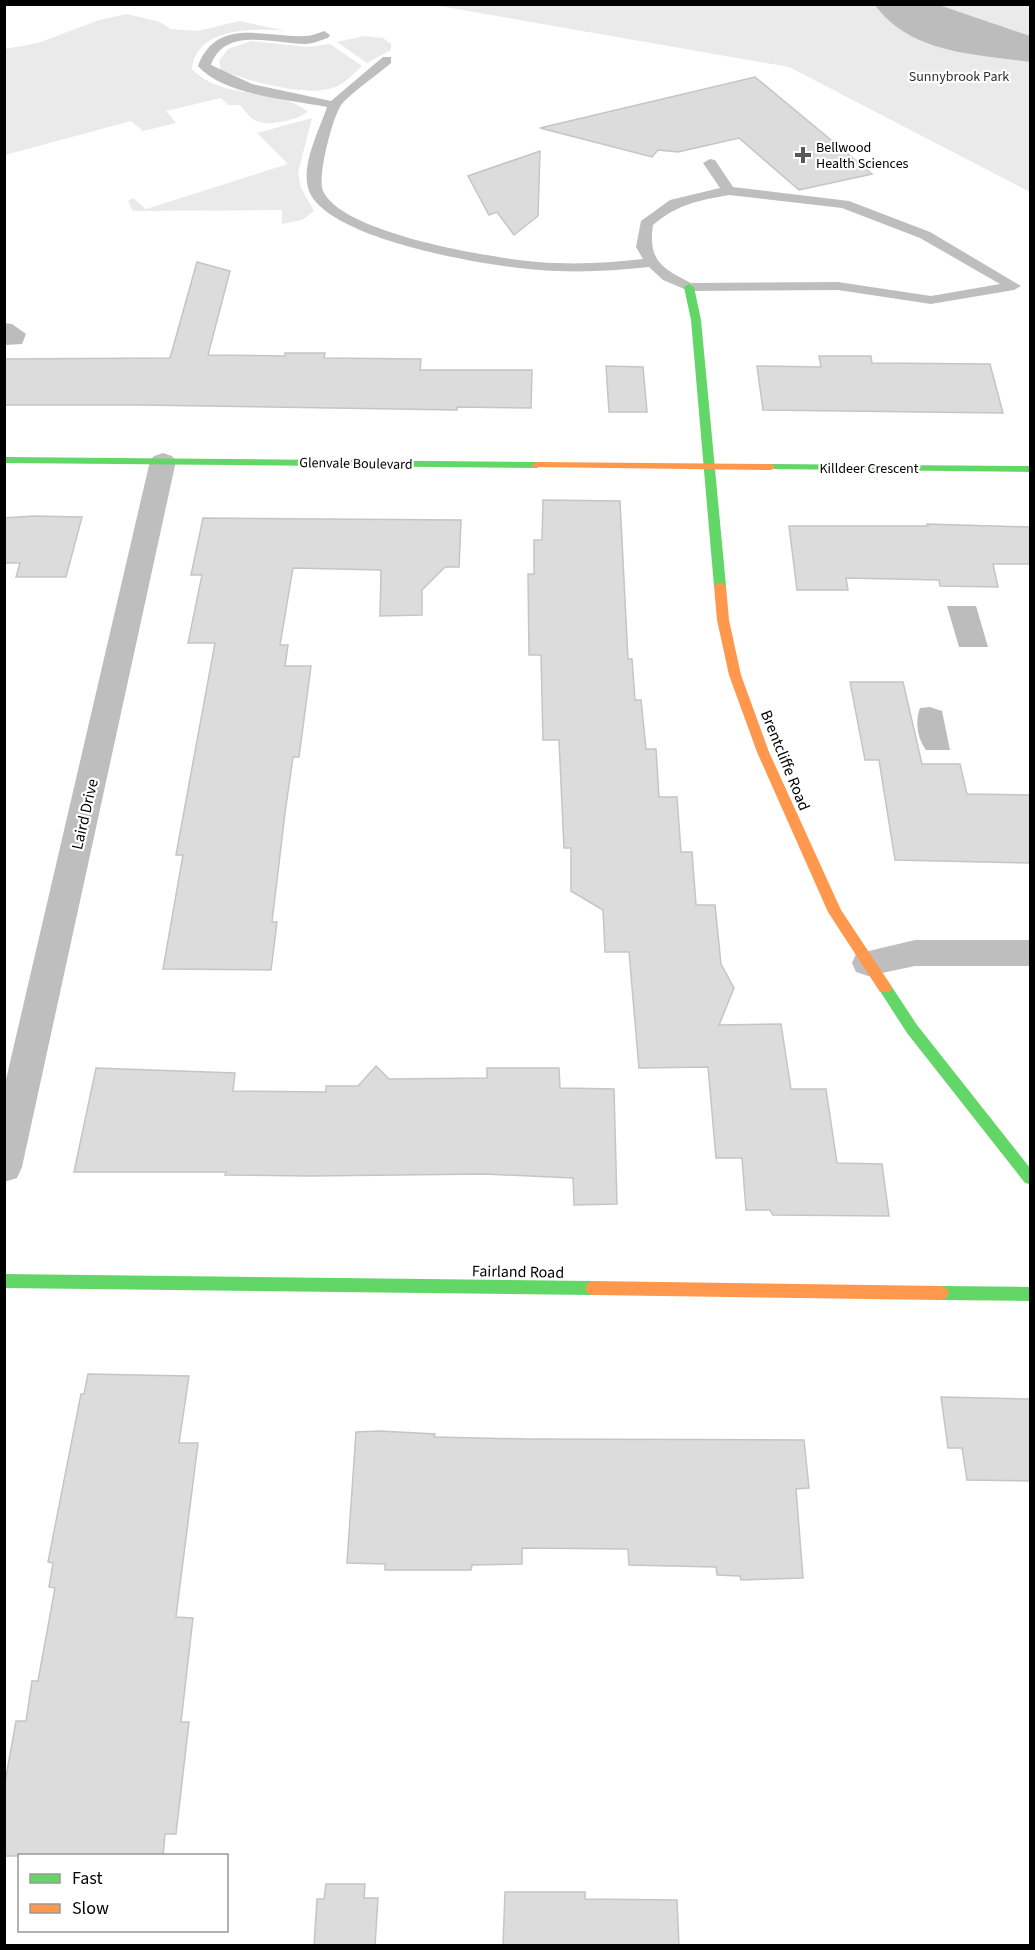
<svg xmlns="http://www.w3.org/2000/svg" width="1035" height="1950" font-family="'Source Sans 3',sans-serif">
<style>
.green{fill:#eaeaea}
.water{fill:#bcbcbc}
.building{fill:#dcdcdc;stroke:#c5c5c5;stroke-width:1.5}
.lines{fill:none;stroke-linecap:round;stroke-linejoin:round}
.lane{fill:#bebebe;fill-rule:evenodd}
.street{fill:#bebebe;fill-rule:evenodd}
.fast{fill:#63d668;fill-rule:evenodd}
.slow{fill:#ff974d;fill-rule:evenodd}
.poi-dot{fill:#595959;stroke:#fff;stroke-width:2}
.labels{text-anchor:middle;stroke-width:4.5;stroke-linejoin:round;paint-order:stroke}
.far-park-label{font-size:14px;fill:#2f2f2f;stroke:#fff}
.far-poi-label{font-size:14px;fill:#000;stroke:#fff;text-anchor:start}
.far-street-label{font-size:14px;fill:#000;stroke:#fff}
.street-label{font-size:16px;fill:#000;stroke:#fff}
</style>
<rect width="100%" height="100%" fill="#fff"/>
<!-- green -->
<path class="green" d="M 434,5 L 1030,5 L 1030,192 L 789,67 Z
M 127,14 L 160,22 L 171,29 L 198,31 L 239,21 L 287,31 C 255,28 196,27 192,69 C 220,100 280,88 308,112 C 297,120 266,128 253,119 C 248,116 244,109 240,105 L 228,105 L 221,98 L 166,111 L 176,123 L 143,131 L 131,121 L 5,155 L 5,49 L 38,43 L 99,20 Z
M 364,36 L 383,38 L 391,44 L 391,50 L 367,63 L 337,42 Z
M 251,41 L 308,47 L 330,44 L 362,66 C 353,74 344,85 332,88 C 304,97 248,81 221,70 L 219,61 L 228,49 Z
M 312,118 L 298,173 L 301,188 L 314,211 L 302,220 L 282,224 L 282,210 L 133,211 L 128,201 L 133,198 L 146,209 L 288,164 L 257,133 Z"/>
<!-- water -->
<path class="water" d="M 875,5 L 939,5 L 1030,36 L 1030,62 C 976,54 911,54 875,5 Z
M 4,323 L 12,324 L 26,334 L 22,344 L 5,345 Z
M 976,606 L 988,647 L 959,647 L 947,606 Z
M 930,707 L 942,711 L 950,750 L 926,750 C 917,738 915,721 920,708 Z"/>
<!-- building -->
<path class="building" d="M 755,77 L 872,174 L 799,190 L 739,138 L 678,152 L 658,150 L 652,157 L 540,128 Z
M 540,151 L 538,216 L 514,235 L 497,212 L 489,215 L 468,176 Z
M 197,262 L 230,271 L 208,355 L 285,356 L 285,353 L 325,353 L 324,358 L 421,359 L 420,370 L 532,370 L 531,408 L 457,407 L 457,410 L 140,405 L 4,405 L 4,359 L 170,358 Z
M 819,356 L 871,356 L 872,363 L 990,364 L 1003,413 L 763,410 L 757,366 L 821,367 Z
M 606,366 L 643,367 L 647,412 L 609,412 Z
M 543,500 L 620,501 L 628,659 L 632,659 L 635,700 L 641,700 L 646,749 L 656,749 L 659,797 L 677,797 L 681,852 L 692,852 L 696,905 L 715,905 L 721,964 L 734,988 L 719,1025 L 781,1024 L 791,1089 L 826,1089 L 837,1163 L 882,1164 L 889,1216 L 773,1215 L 770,1210 L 746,1210 L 742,1158 L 716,1158 L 708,1067 L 639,1068 L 629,952 L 605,952 L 603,910 L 571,891 L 571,848 L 564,848 L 559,740 L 543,740 L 541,655 L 529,655 L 528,574 L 534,574 L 534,540 L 542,540 Z
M 33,516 L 82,517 L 66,577 L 16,577 L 20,563 L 4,563 L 4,518 Z
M 203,518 L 461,520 L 459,567 L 445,567 L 422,590 L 422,615 L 380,616 L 381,570 L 293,568 L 280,645 L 288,645 L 285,666 L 311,666 L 299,757 L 293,757 L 285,813 L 272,922 L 277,922 L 271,970 L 163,969 L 183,855 L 176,855 L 215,643 L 188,643 L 202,575 L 191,575 Z
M 927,524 L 1030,527 L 1030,564 L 993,564 L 998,587 L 940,586 L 939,580 L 846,578 L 848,590 L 797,590 L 789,526 L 928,526 Z
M 850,682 L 903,682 L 922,764 L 960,764 L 967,794 L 1030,795 L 1030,863 L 895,860 L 879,760 L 865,760 Z
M 376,1066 L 389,1079 L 487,1078 L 487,1068 L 559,1068 L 560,1088 L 614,1089 L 617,1204 L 574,1205 L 573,1178 L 484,1174 L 310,1176 L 225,1175 L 226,1172 L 74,1172 L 96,1068 L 235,1073 L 233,1091 L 326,1092 L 326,1086 L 358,1086 Z
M 88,1374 L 189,1376 L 179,1443 L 198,1443 L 176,1617 L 193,1618 L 181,1722 L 189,1722 L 176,1834 L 165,1834 L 163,1856 L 4,1856 L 4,1788 L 16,1721 L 26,1721 L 32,1681 L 38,1681 L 55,1588 L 49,1587 L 53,1563 L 48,1562 L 81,1394 L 84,1394 Z
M 941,1397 L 1030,1399 L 1030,1481 L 967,1480 L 962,1448 L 948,1448 Z
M 380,1431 L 435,1434 L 434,1437 L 527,1439 L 804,1440 L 809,1488 L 796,1489 L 803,1578 L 741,1580 L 740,1576 L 717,1575 L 716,1567 L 629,1565 L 628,1549 L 522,1548 L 522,1564 L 472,1565 L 471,1570 L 385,1570 L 385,1564 L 347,1563 L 356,1432 Z
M 326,1884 L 365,1884 L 364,1898 L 378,1898 L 375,1946 L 314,1946 L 317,1899 L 324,1899 Z
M 505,1892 L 585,1892 L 585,1899 L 677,1900 L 679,1946 L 503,1946 Z"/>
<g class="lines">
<!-- lane -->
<path class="lane" d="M 324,31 L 330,35 L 328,38 C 321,40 313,44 305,44 C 273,44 225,26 211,65 L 252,84 L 331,101 L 383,57 L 391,57 L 391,63 C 380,73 346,96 340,107 C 332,120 317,177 323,191 C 343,234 492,258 538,262 C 574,265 608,263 643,259 L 636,247 L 641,221 L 670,200 L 720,188 L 703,163 L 710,159 L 715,160 L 733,187 L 849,201 L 930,232 L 1021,286 L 1014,290 L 931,304 L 838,290 L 689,291 L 663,280 L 649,267 C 612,271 577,273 540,270 C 491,267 328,240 309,191 C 300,166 319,131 327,107 C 290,100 223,95 198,66 C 217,16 265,38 306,36 C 312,36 318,33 324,31 ZM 729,195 L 842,208 L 920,238 L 1000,284 L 931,296 L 838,282 L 691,283 C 661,268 648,260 653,225 C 676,205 699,200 729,195 Z"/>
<!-- street -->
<path class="street" d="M 163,453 L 172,456 L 176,461 L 22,1167 L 17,1178 L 4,1182 L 4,1088 L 150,461 L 154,456 Z
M 915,940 L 1030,940 L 1030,966 L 915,966 L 868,976 L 856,972 L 852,963 L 856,954 Z"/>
<!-- fast -->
<path class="fast" d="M 689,284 L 694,287 L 701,320 L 726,586 L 720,590 L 714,586 L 691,320 L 684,287 Z
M 4,457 L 537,462 L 542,465 L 537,468 L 4,463 Z
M 771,464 L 1030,466 L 1030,472 L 767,469 L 767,465 Z
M 885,983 L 890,984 L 917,1025 L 1030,1168 L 1030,1184 L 1025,1183 L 907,1033 L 878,988 L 880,984 Z
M 4,1274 L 593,1281 L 598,1283 L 601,1288 L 598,1293 L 593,1295 L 4,1288 Z
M 941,1286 L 1030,1287 L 1030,1301 L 941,1300 L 936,1298 L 933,1293 L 936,1288 Z"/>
<!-- slow -->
<path class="slow" d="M 537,462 L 771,464 L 776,467 L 771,470 L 533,467 L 532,465 Z
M 720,582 L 726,586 L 729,620 L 741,675 L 769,752 L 841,910 L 890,984 L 892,988 L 890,992 L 880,992 L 828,912 L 757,752 L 729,675 L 717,620 L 714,586 Z
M 593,1281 L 941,1286 L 946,1288 L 949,1293 L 946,1298 L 941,1300 L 593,1295 L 588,1293 L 585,1288 L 588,1283 Z"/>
</g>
<!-- markers -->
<path class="poi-dot" d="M800 146h6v6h6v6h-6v6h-6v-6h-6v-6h6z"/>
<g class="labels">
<!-- far-park labels -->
<g class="far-park-label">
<text x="959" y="81">Sunnybrook Park</text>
</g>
<!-- far-poi labels -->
<g class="far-poi-label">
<text x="816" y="152">Bellwood<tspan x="816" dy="16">Health Sciences</tspan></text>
</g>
<!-- far-street labels -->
<g class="far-street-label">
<text transform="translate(356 463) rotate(1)" y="5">Glenvale Boulevard</text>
<text x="869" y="473">Killdeer Crescent</text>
</g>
<!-- street labels -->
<g class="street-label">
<text transform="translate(786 760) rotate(68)" y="6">Brentcliffe Road</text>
<text transform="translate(84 814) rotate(-77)" y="6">Laird Drive</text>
<text transform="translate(518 1271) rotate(1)" y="6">Fairland Road</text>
</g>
</g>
<!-- border -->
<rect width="1035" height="1950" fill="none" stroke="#000000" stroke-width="12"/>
<!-- legend -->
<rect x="18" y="1854" width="210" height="78" fill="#ffffff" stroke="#999999" stroke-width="1.5"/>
<rect x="30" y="1874" width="30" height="9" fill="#63d668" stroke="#999999" stroke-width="1.5"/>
<text x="72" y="1884" font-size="18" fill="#000000">Fast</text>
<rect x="30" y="1904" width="30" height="9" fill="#ff974d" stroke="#999999" stroke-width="1.5"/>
<text x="72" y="1914" font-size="18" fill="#000000">Slow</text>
</svg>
